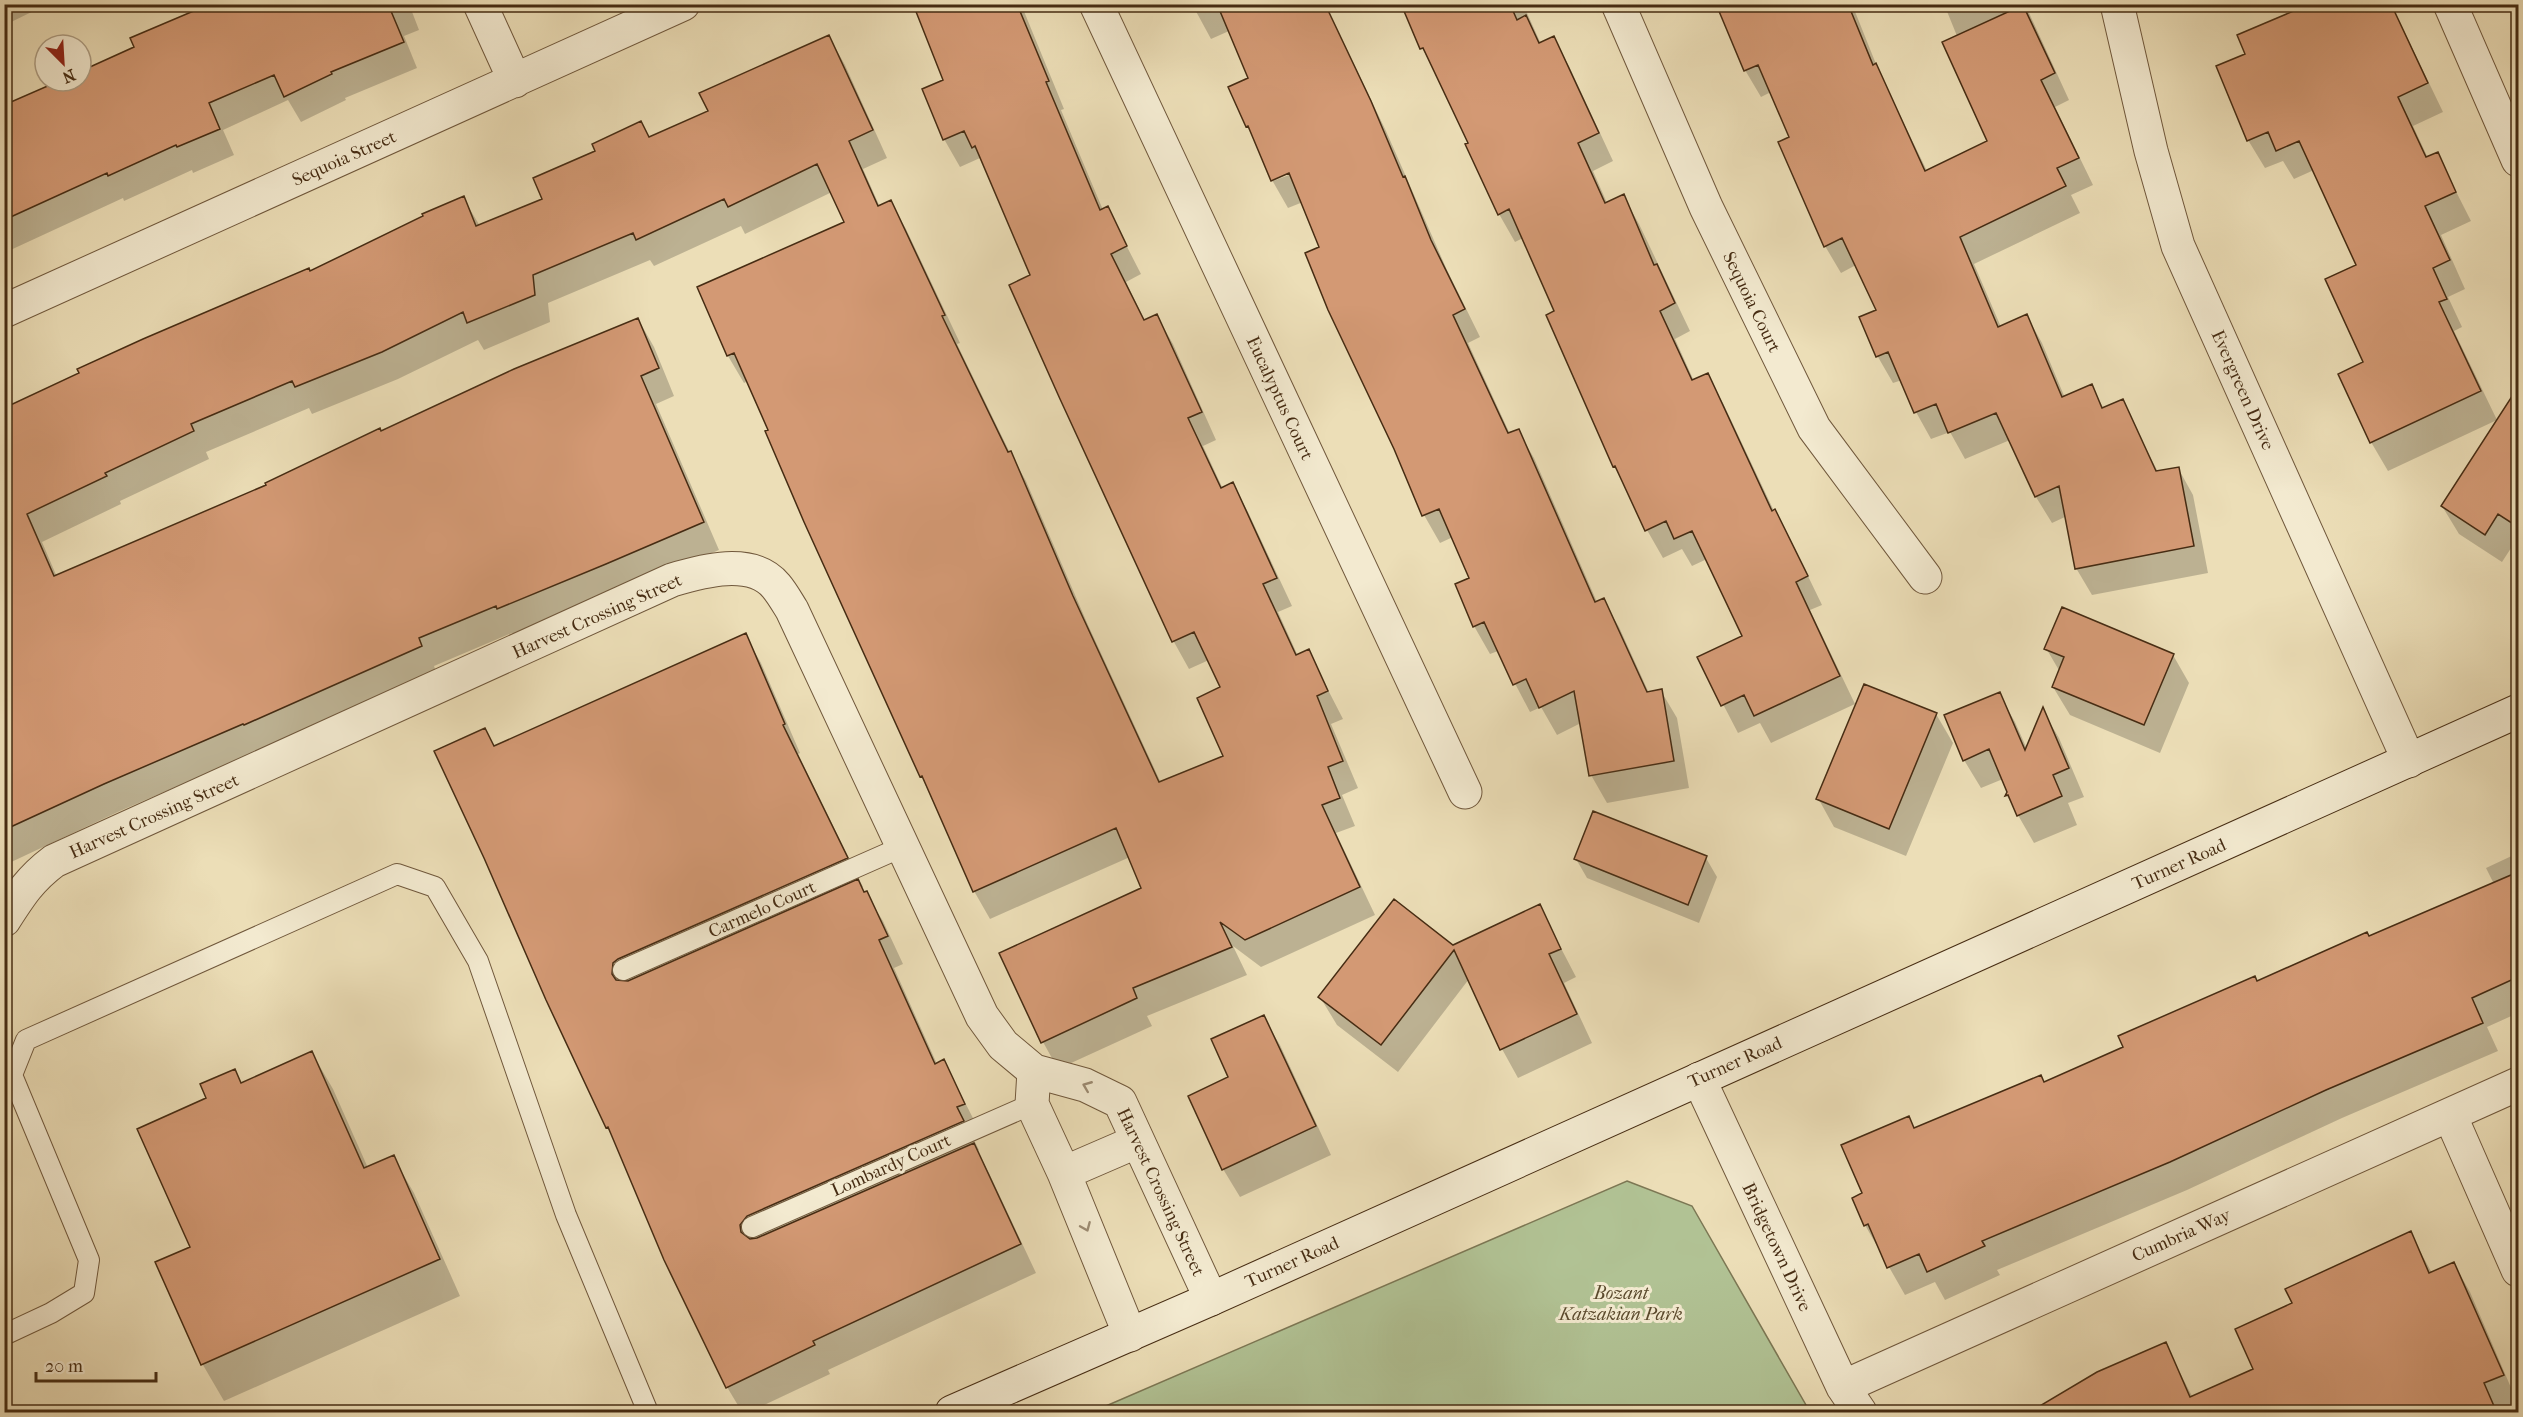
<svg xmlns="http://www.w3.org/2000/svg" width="2523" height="1417" font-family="'IM FELL French Canon',serif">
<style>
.green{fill:#b1c294;stroke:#7c7754;stroke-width:1.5}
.shadow{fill:#0003;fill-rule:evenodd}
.building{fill:#d39974;stroke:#462c13;stroke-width:1.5}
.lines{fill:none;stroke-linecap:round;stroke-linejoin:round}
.lane-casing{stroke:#70583c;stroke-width:22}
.street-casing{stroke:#70583c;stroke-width:35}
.secondary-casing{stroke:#462c13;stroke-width:35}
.lane{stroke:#f3ead0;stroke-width:20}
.street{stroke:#f3ead0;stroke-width:33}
.secondary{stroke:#f3ead0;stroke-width:33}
.oneway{stroke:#9c8b72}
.labels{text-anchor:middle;stroke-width:6;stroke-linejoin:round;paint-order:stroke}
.street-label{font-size:18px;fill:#462c13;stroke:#f3ead0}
.park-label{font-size:18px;font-style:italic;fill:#5b4a2d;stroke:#f3ead0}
</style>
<rect width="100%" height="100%" fill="#ecdeb7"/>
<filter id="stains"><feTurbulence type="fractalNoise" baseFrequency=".00333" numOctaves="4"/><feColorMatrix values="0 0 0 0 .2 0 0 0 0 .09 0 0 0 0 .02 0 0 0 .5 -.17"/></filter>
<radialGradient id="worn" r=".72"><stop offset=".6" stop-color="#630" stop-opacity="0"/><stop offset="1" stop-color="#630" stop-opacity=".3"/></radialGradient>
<!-- green -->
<path class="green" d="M 1627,1181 L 1692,1206 L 1810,1412 L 1092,1412 Z"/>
<!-- shadow -->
<path class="shadow" d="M 4,4 L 48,4 L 5,25 Z
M 214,4 L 409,4 L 419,30 L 404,36 L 417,68 L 345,98 L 346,100 L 301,122 L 288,100 L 223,130 L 234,155 L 193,173 L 192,170 L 124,201 L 123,198 L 4,253 L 4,107 L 62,81 L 81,81 L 81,72 L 136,47 Z
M 914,4 L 1021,4 L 1064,109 L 1061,110 L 1103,210 L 1107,208 L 1141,274 L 1126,282 L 1145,321 L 1157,316 L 1173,344 L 1216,440 L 1203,446 L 1223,489 L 1233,484 L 1248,512 L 1292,606 L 1278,612 L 1298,656 L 1308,651 L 1343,719 L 1331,724 L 1358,788 L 1342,795 L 1355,826 L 1336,833 L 1375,915 L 1261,967 L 1233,946 L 1247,975 L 1147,1016 L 1152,1026 L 1058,1069 L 1043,1042 L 1143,889 L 1130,857 L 990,919 L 974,891 L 805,522 L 770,431 L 748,381 L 744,383 L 728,356 L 699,287 L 846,223 L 832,192 L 745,234 L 741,226 L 654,266 L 650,260 L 548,303 L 550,322 L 484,350 L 478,340 L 398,379 L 312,414 L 309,408 L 206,452 L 209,459 L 120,501 L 121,504 L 42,542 L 57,577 L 268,486 L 380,433 L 638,319 L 654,347 L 674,396 L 656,404 L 719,550 L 622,592 L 514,635 L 512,633 L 434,666 L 437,674 L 120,811 L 7,864 L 4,861 L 4,442 L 310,272 L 463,198 L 480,226 L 544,199 L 650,139 L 710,112 L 829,37 L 845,65 L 887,158 L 863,169 L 880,207 L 890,202 L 906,229 L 960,343 L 957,344 L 1010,453 L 1026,481 L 1088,625 L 1161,783 L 1225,757 L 1222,687 L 1209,660 L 1189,669 L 1174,642 L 1011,285 L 1032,275 L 990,176 L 980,158 L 960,167 L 944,139 L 945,81 Z
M 1192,4 L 1325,4 L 1386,131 L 1447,270 L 1480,337 L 1468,343 L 1510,434 L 1518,431 L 1534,458 L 1597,602 L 1603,600 L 1619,627 L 1649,693 L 1661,691 L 1677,718 L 1689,788 L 1607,803 L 1591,775 L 1581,723 L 1557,735 L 1541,707 L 1530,712 L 1498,651 L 1490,654 L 1474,626 L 1471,579 L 1453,537 L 1440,543 L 1424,515 L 1303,202 L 1288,208 L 1272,180 L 1230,88 L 1250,78 L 1229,31 L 1211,39 ZM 1296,169 L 1297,172 L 1273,181 L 1273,178 Z
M 1403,4 L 1523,4 L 1541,44 L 1553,38 L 1569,66 L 1613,161 L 1593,171 L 1607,203 L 1623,196 L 1639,224 L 1690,331 L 1675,339 L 1694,381 L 1707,375 L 1723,403 L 1774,511 L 1790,539 L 1822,605 L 1810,610 L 1855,704 L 1771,743 L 1760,723 L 1738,733 L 1699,658 L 1744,637 L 1707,559 L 1692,566 L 1682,549 L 1663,558 L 1647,530 L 1614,466 L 1556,311 L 1523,238 L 1515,242 L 1499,214 L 1470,143 L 1438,76 L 1422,48 Z
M 1716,4 L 1852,4 L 1880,74 L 1927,171 L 1989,142 L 1957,36 L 1944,4 L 2025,4 L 2069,100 L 2055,107 L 2093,185 L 2071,195 L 2080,213 L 1974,264 L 2001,327 L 2027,316 L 2042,343 L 2065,398 L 2091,386 L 2104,409 L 2122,401 L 2158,472 L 2178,468 L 2193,495 L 2208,573 L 2092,595 L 2076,568 L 2067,516 L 2052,523 L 2036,497 L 2010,440 L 1965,459 L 1950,432 L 1931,439 L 1916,412 L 1902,380 L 1893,383 L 1878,357 L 1861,318 L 1878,311 L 1856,265 L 1841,273 L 1825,246 L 1791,138 L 1771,92 L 1761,97 L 1745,70 Z
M 2391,4 L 2443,112 L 2413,126 L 2428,158 L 2437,154 L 2471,221 L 2441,235 L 2465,289 L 2448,297 L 2462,327 L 2454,331 L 2497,420 L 2388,471 L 2371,442 L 2358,265 L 2314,170 L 2294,179 L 2283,161 L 2265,168 L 2248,140 L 2247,55 Z
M 2507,407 L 2518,414 L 2518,544 L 2515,542 L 2502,562 L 2459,534 L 2442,506 Z
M 745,635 L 761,663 L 800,753 L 798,754 L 863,887 L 861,887 L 883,921 L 903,964 L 894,968 L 937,1064 L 944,1061 L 980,1132 L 972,1136 L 979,1150 L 977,1151 L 989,1173 L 1036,1273 L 828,1370 L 830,1374 L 749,1412 L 742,1412 L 727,1387 L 617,1145 L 607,1127 L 495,747 Z
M 2046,648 L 2173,655 L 2189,683 L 2160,753 L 2070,715 L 2053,687 L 2060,672 Z
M 1999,694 L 2015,722 L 2027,749 L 2043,711 L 2059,738 L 2084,797 L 2068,803 L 2077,825 L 2034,843 L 2007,796 L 2009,792 L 2003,779 L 1981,788 L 1964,760 Z
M 1936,714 L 1953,743 L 1906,856 L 1834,827 L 1818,798 Z
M 2518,853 L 2518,1013 L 2487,1027 L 2498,1051 L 2342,1118 L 2187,1190 L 1997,1270 L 2000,1275 L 1945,1300 L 1935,1282 L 1905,1295 L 1865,1225 L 1864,1194 L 1909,1118 L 1915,1129 L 2044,1084 L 2125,1048 L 2257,983 L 2369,938 L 2494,884 L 2486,868 Z
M 1706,858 L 1717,877 L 1699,923 L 1587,878 L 1576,859 Z
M 1539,906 L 1576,977 L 1564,983 L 1592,1043 L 1518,1078 L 1502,1049 L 1469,979 L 1398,1072 L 1337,1025 L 1320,997 L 1453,946 Z
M 1263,1017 L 1280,1045 L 1331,1155 L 1240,1197 L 1223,1169 L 1230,1078 Z
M 312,1053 L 333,1089 L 368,1168 L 393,1157 L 414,1193 L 460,1296 L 224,1401 L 203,1365 L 157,1263 L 192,1248 L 208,1099 L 234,1070 L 242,1084 Z
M 2410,1233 L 2432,1273 L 2454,1264 L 2470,1292 L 2518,1404 L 2499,1412 L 2031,1412 L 2165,1344 L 2193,1398 L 2255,1370 L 2294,1304 Z"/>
<!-- building -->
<path class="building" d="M 210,4 L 388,4 L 404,42 L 331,72 L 332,74 L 284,97 L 274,75 L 209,103 L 220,129 L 177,147 L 176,145 L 108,176 L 107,173 L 4,220 L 4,105 L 59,81 L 81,81 L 81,71 L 134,47 L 130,38 Z
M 913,4 L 1017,4 L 1049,81 L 1046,82 L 1100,210 L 1108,206 L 1127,246 L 1111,254 L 1144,320 L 1157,314 L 1202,412 L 1188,418 L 1221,488 L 1233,482 L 1277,578 L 1263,584 L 1296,655 L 1309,649 L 1328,691 L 1317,696 L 1343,761 L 1328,767 L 1340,798 L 1322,805 L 1360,887 L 1245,940 L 1220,922 L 1232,947 L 1133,988 L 1137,998 L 1041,1043 L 999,953 L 1141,888 L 1116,828 L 973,892 L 922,776 L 920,777 L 804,522 L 765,431 L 768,430 L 734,353 L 727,356 L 697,287 L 844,222 L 817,164 L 728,207 L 724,199 L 636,240 L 633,233 L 533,275 L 535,295 L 467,323 L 463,312 L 382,352 L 295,387 L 292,381 L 191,424 L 194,431 L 105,473 L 107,476 L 27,514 L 54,576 L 266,485 L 265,483 L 380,428 L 381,431 L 514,369 L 638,318 L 659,368 L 641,376 L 704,522 L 606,564 L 497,609 L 496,606 L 419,638 L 422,646 L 244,725 L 243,724 L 104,784 L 4,830 L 4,408 L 79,373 L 77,369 L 143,339 L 309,268 L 310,271 L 423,216 L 422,214 L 464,196 L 476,226 L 542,199 L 533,178 L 595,151 L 592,144 L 641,121 L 649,137 L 708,111 L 699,93 L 829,35 L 873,130 L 849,141 L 878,206 L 891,200 L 945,315 L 942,316 L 1008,452 L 1011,451 L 1073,596 L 1159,782 L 1223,756 L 1197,698 L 1220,687 L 1194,632 L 1172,642 L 1060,399 L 1009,285 L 1030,275 L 975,146 L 972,148 L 964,131 L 943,140 L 922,89 L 943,80 Z
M 1217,4 L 1325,4 L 1371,101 L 1403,177 L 1405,176 L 1431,240 L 1465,309 L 1453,315 L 1508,433 L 1519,429 L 1595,602 L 1604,598 L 1647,692 L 1662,689 L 1674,761 L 1589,776 L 1574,691 L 1539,708 L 1526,679 L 1513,685 L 1484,622 L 1473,627 L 1455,584 L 1469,578 L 1439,509 L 1422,516 L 1394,449 L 1328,310 L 1305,253 L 1319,247 L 1289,173 L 1271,181 L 1248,126 L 1246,127 L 1228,87 L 1248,78 Z
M 1401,4 L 1510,4 L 1517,20 L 1526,15 L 1539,43 L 1554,36 L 1599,133 L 1578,143 L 1605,203 L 1624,194 L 1654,265 L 1657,264 L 1675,303 L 1660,311 L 1692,380 L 1708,373 L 1772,511 L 1775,509 L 1808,576 L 1796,582 L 1840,676 L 1754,716 L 1744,695 L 1721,706 L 1697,657 L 1742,636 L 1692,531 L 1674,539 L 1666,521 L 1645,531 L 1615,466 L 1613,467 L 1546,315 L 1554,311 L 1509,209 L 1498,215 L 1465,144 L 1468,143 L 1423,48 L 1420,49 Z
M 1716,4 L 1848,4 L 1873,65 L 1876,63 L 1925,171 L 1987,141 L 1942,42 L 2023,5 L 2055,73 L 2041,80 L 2079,158 L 2057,168 L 2066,186 L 1960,237 L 1998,327 L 2027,314 L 2062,397 L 2092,384 L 2102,408 L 2123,399 L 2156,471 L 2179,467 L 2194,546 L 2075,569 L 2059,486 L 2035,497 L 1996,413 L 1948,433 L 1936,404 L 1914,413 L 1888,352 L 1876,357 L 1859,317 L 1876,310 L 1842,238 L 1824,247 L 1778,142 L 1789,137 L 1758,65 L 1744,71 Z
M 2310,4 L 2391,4 L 2428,83 L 2398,97 L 2426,157 L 2438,152 L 2456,192 L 2425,206 L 2450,260 L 2433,268 L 2447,299 L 2439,302 L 2481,391 L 2370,443 L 2338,374 L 2363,362 L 2325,279 L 2356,265 L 2299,141 L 2276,151 L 2268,132 L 2247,141 L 2216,66 L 2245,54 L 2237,35 Z
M 2518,387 L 2518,527 L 2498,514 L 2485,535 L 2441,506 Z
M 2062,607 L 2174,654 L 2144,725 L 2052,687 L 2064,657 L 2044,649 Z
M 746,633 L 785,724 L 783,725 L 848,858 L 618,959 L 613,963 L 612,974 L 616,980 L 628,981 L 858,879 L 864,892 L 867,891 L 888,936 L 879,940 L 935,1064 L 944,1059 L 965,1104 L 957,1107 L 964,1121 L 747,1216 L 740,1225 L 741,1232 L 750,1239 L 757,1238 L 974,1143 L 1021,1244 L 813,1341 L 815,1345 L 726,1388 L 664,1260 L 608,1127 L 606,1128 L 546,1000 L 484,858 L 434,751 L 485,728 L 494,746 Z
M 1864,684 L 1937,713 L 1889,829 L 1816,799 Z
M 2000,692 L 2025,750 L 2043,707 L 2069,768 L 2053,775 L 2062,796 L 2017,816 L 2008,795 L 2005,796 L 2007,792 L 1989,749 L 1963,761 L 1944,715 Z
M 1593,811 L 1707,856 L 1688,905 L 1574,859 Z
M 2518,872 L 2518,977 L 2472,998 L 2483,1023 L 2326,1090 L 2170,1162 L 1982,1241 L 1985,1246 L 1927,1272 L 1919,1254 L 1887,1268 L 1868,1224 L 1864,1226 L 1852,1198 L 1862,1193 L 1841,1145 L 1909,1116 L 1914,1128 L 2041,1075 L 2044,1082 L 2123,1047 L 2118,1036 L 2255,976 L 2257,981 L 2367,932 L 2369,936 Z
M 1394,899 L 1453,945 L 1540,904 L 1561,949 L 1549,954 L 1577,1014 L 1500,1050 L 1454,950 L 1381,1045 L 1318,997 Z
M 1264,1015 L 1316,1126 L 1222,1170 L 1188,1096 L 1228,1077 L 1211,1039 Z
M 312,1051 L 364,1168 L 394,1155 L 440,1259 L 201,1365 L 155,1262 L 190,1247 L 137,1129 L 206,1098 L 200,1084 L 235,1069 L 241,1083 Z
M 2411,1231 L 2429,1273 L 2454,1262 L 2504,1375 L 2484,1383 L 2497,1413 L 2028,1413 L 2097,1372 L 2166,1342 L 2190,1397 L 2253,1369 L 2235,1329 L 2292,1303 L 2285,1289 Z"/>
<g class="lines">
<defs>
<path id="lane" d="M 623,970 L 902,847
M 752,1227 L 1032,1104
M 4,1335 L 51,1313 L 84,1293 L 89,1260 L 12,1075 L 26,1040 L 397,874 L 435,887 L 478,961 L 566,1215 L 648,1412"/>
<path id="street" d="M 480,4 L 515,81
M 1096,4 L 1465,792
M 1618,4 L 1706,207 L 1814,428 L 1925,577
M 2117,4 L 2151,151 L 2178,246 L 2409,761
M 2450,4 L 2518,160
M 4,311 L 683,4
M 4,920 C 20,895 30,879 54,861 L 672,580 C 702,571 752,557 776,586 C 782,593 787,602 792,610 L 982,1016 L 1003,1045 L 1034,1071
M 1699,1079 L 1843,1387 L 1860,1412
M 2450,1115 L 2518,1270
M 1064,1173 L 1138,1141
M 1130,1335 L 1064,1173 L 1032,1104 L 1034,1071 L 1085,1085 L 1120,1102 L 1211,1299
M 1843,1387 L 2518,1084"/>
<path id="secondary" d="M 952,1412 L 1211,1299 L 2518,711"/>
</defs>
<!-- lane casing -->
<use href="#lane" class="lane-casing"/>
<!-- street casing -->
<use href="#street" class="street-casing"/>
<!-- secondary casing -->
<use href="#secondary" class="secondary-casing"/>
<!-- lane -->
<use href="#lane" class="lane"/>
<!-- street -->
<use href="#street" class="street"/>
<!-- secondary -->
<use href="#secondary" class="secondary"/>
</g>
<!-- one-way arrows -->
<defs><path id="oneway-chevron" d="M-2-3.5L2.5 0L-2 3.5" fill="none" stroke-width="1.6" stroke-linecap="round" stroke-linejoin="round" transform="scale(1.5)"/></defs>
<g class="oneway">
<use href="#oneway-chevron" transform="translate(1087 1086) rotate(-158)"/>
<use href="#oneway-chevron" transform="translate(1086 1227) rotate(67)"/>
</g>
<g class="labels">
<!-- street labels -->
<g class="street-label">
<text transform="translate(344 158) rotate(-24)" y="6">Sequoia Street</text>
<text transform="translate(1752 302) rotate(64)" y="6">Sequoia Court</text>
<text transform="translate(2243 390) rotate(66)" y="6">Evergreen Drive</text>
<text transform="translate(1280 398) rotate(65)" y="6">Eucalyptus Court</text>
<text transform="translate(597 616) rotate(-24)" y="6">Harvest Crossing Street</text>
<text transform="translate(154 816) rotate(-24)" y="6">Harvest Crossing Street</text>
<text transform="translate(2179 864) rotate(-24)" y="6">Turner Road</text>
<text transform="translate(762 909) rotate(-24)" y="6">Carmelo Court</text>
<text transform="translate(1735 1062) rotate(-24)" y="6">Turner Road</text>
<text transform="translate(891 1165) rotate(-24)" y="6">Lombardy Court</text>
<text transform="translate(1161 1192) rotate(65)" y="6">Harvest Crossing Street</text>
<text transform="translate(2181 1235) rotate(-24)" y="6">Cumbria Way</text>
<text transform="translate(1777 1247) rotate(65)" y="6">Bridgetown Drive</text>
<text transform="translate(1292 1262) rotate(-24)" y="6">Turner Road</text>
</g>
<!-- park labels -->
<g class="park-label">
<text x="1621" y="1299">Bozant<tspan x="1621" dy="21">Katzakian Park</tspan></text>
</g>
</g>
<!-- margin -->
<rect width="2523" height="1417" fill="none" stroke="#ecdeb7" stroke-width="24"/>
<rect x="6" y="6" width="2511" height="1405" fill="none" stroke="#462c13" stroke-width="3"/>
<rect x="12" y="12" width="2499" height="1393" fill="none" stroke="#462c13" stroke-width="1.5"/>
<!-- north arrow -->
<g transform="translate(63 63) rotate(156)"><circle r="28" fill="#f3ead0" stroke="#ae9e84" stroke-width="1.5"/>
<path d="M0-4.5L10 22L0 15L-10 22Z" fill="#8f2418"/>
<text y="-9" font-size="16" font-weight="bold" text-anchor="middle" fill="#462c13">N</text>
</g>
<!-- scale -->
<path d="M36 1372v9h120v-9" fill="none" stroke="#462c13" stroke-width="3"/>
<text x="45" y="1372" font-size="18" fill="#462c13" stroke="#f3ead0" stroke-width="4.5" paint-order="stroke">20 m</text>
<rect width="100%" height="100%" filter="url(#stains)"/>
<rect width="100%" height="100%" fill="url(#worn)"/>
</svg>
